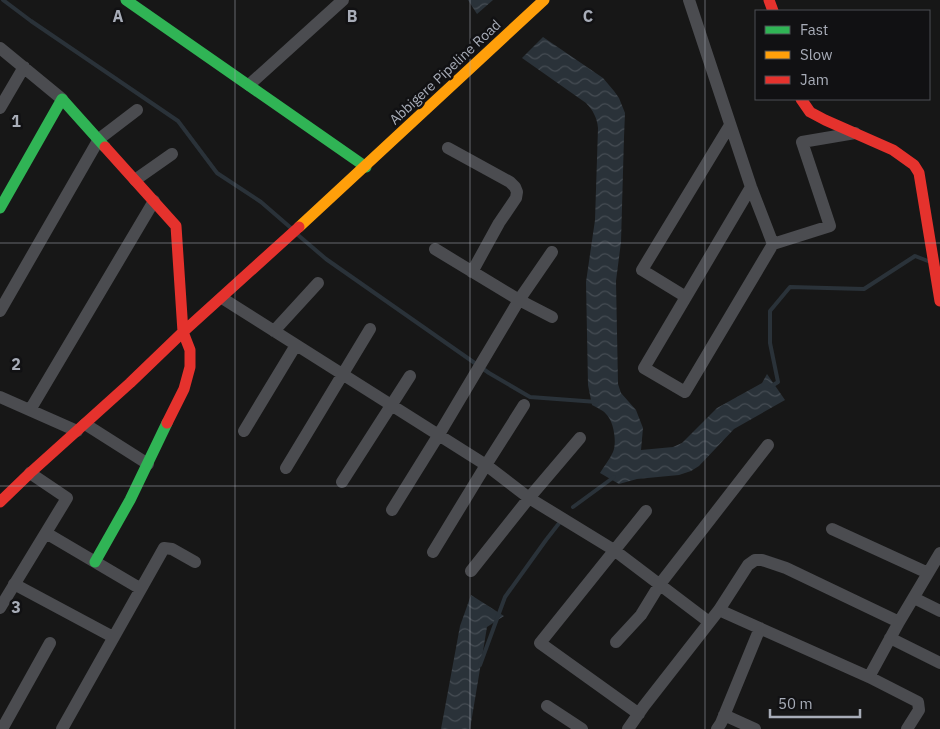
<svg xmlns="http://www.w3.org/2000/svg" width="940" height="729" font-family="'IBM Plex Sans',sans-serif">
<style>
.water{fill:url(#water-waves)}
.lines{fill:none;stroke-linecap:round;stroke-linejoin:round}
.stream{stroke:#2a3239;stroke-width:4}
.street{stroke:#4b4c50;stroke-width:12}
.fast{stroke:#30b455;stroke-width:11}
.slow{stroke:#ff9f0a;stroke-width:11}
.jam{stroke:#e5322d;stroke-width:11}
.grid{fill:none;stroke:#a8adb8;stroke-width:1;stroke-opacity:0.55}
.labels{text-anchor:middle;stroke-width:5;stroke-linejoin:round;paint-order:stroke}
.street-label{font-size:14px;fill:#a8adb8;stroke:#111113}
.grid-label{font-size:16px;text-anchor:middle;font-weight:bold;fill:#a8adb8;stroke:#111113;stroke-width:5;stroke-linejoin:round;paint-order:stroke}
</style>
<defs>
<pattern id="water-waves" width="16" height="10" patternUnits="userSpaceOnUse" patternTransform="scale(1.25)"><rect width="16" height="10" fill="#2a3239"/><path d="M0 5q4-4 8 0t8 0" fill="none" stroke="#464d54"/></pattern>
</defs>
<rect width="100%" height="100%" fill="#171717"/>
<!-- water -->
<path class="water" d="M 468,0 L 493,0 L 477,14 Z
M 543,37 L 603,78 L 614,91 L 619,98 L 625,113 L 624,137 L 621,242 L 616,281 L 618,384 L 621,393 L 636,410 L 643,428 L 641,450 L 673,447 L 682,443 L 717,408 L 762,383 L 767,374 L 785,400 L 734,429 L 699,466 L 691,471 L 679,475 L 637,479 L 619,484 L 600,473 C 604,466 610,459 613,452 C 617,443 614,421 606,414 C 603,410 597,408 592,405 L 588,385 L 586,282 L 595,220 L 598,128 C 597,118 593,110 586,103 L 522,58 Z
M 471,595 L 504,616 L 487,627 L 470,729 L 441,729 L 460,626 Z"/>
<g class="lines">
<!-- stream -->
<path class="stream" d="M 3,0 L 31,21 L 178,121 L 217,173 L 261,202 L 291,228
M 298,235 L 326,259 L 489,373 L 530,397 L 597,402
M 770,387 L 778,382 L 770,343 L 770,311 L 790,287 L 864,289 L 915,256 L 928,261
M 573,507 L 614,477
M 480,665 L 505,597 L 546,540 L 560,522"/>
<!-- street -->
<path class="street" d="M 689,0 L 751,187 L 773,244 L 830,226 L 802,142 L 855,133
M 0,48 L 62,99
M 249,85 L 343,0
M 0,108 L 24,67
M 448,148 L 510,182 L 515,187 L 517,192 L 516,198 L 499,223 L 472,272
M 135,180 L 172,154
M 751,187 L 644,368 L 685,392 L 773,244
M 435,249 L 519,300 L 552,317
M 686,297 L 642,270 L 730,125
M 222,298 L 486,465 L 529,498 L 614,550 L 709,622
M 0,311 L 99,139 L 137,110
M 274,331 L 318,283
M 0,397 L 77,431
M 30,410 L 154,201
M 85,424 L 148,464
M 244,431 L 296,345
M 286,468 L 370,329
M 342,482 L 410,376
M 392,510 L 438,436 L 519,300 L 552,252
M 832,529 L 928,573
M 46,533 L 141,589
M 433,552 L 486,465 L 524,405
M 471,571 L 529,498 L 580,438
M 14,584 L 113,637
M 914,598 L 940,611
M 0,608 L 67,498 L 30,473
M 719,610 L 869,677 L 899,622
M 890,638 L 940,663
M 616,642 L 641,615 L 660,584 L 768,445
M 869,677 L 918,702 L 919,710 L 907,729
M 547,706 L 582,729
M 639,714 L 540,643 L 646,511
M 724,715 L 755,729
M 2,729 L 50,643
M 62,729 L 164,548 L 172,549 L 195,562
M 628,729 L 644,706 L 719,610 L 748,565 L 755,560 L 762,560 L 786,568 L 899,622 L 940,553
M 717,729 L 721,723 L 760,628"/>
<!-- fast -->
<path class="fast" d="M 126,0 L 366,167
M 0,208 L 62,99 L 105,147
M 95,562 L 130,500 L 167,423"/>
<!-- slow -->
<path class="slow" d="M 299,227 L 544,0"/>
<!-- jam -->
<path class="jam" d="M 769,0 L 773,11
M 801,99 L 810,112 L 825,120 L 893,150 L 914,165 L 919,173 L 940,301
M 105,147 L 176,226 L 183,332 L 190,350 L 190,367 L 184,389 L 167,423
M 0,502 L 30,473 L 130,383 L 183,332 L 299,227"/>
</g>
<!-- grid -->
<path class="grid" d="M 235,0 L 235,729M 470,0 L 470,729M 705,0 L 705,729M 0,243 L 940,243M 0,486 L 940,486"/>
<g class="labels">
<!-- street labels -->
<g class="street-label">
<text transform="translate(445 72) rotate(-43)" y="5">Abbigere Pipeline Road</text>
</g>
</g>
<g class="grid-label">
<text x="118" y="22">A</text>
<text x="352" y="22">B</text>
<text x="588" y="22">C</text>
<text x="16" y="127">1</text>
<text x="16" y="370">2</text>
<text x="16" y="613">3</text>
</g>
<!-- legend -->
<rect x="755" y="10" width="175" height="90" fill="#111113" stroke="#4d4f55"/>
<rect x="765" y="26" width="25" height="8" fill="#30b455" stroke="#4d4f55"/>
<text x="800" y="35" font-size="15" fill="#a8adb8">Fast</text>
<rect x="765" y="51" width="25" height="8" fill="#ff9f0a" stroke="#4d4f55"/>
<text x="800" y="60" font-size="15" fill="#a8adb8">Slow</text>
<rect x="765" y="76" width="25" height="8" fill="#e5322d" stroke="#4d4f55"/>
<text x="800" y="85" font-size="15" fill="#a8adb8">Jam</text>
<!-- scale -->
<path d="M770 709v8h90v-8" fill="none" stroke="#a8adb8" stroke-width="2.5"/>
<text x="778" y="709" font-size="15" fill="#a8adb8" stroke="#111113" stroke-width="4" paint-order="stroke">50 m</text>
</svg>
